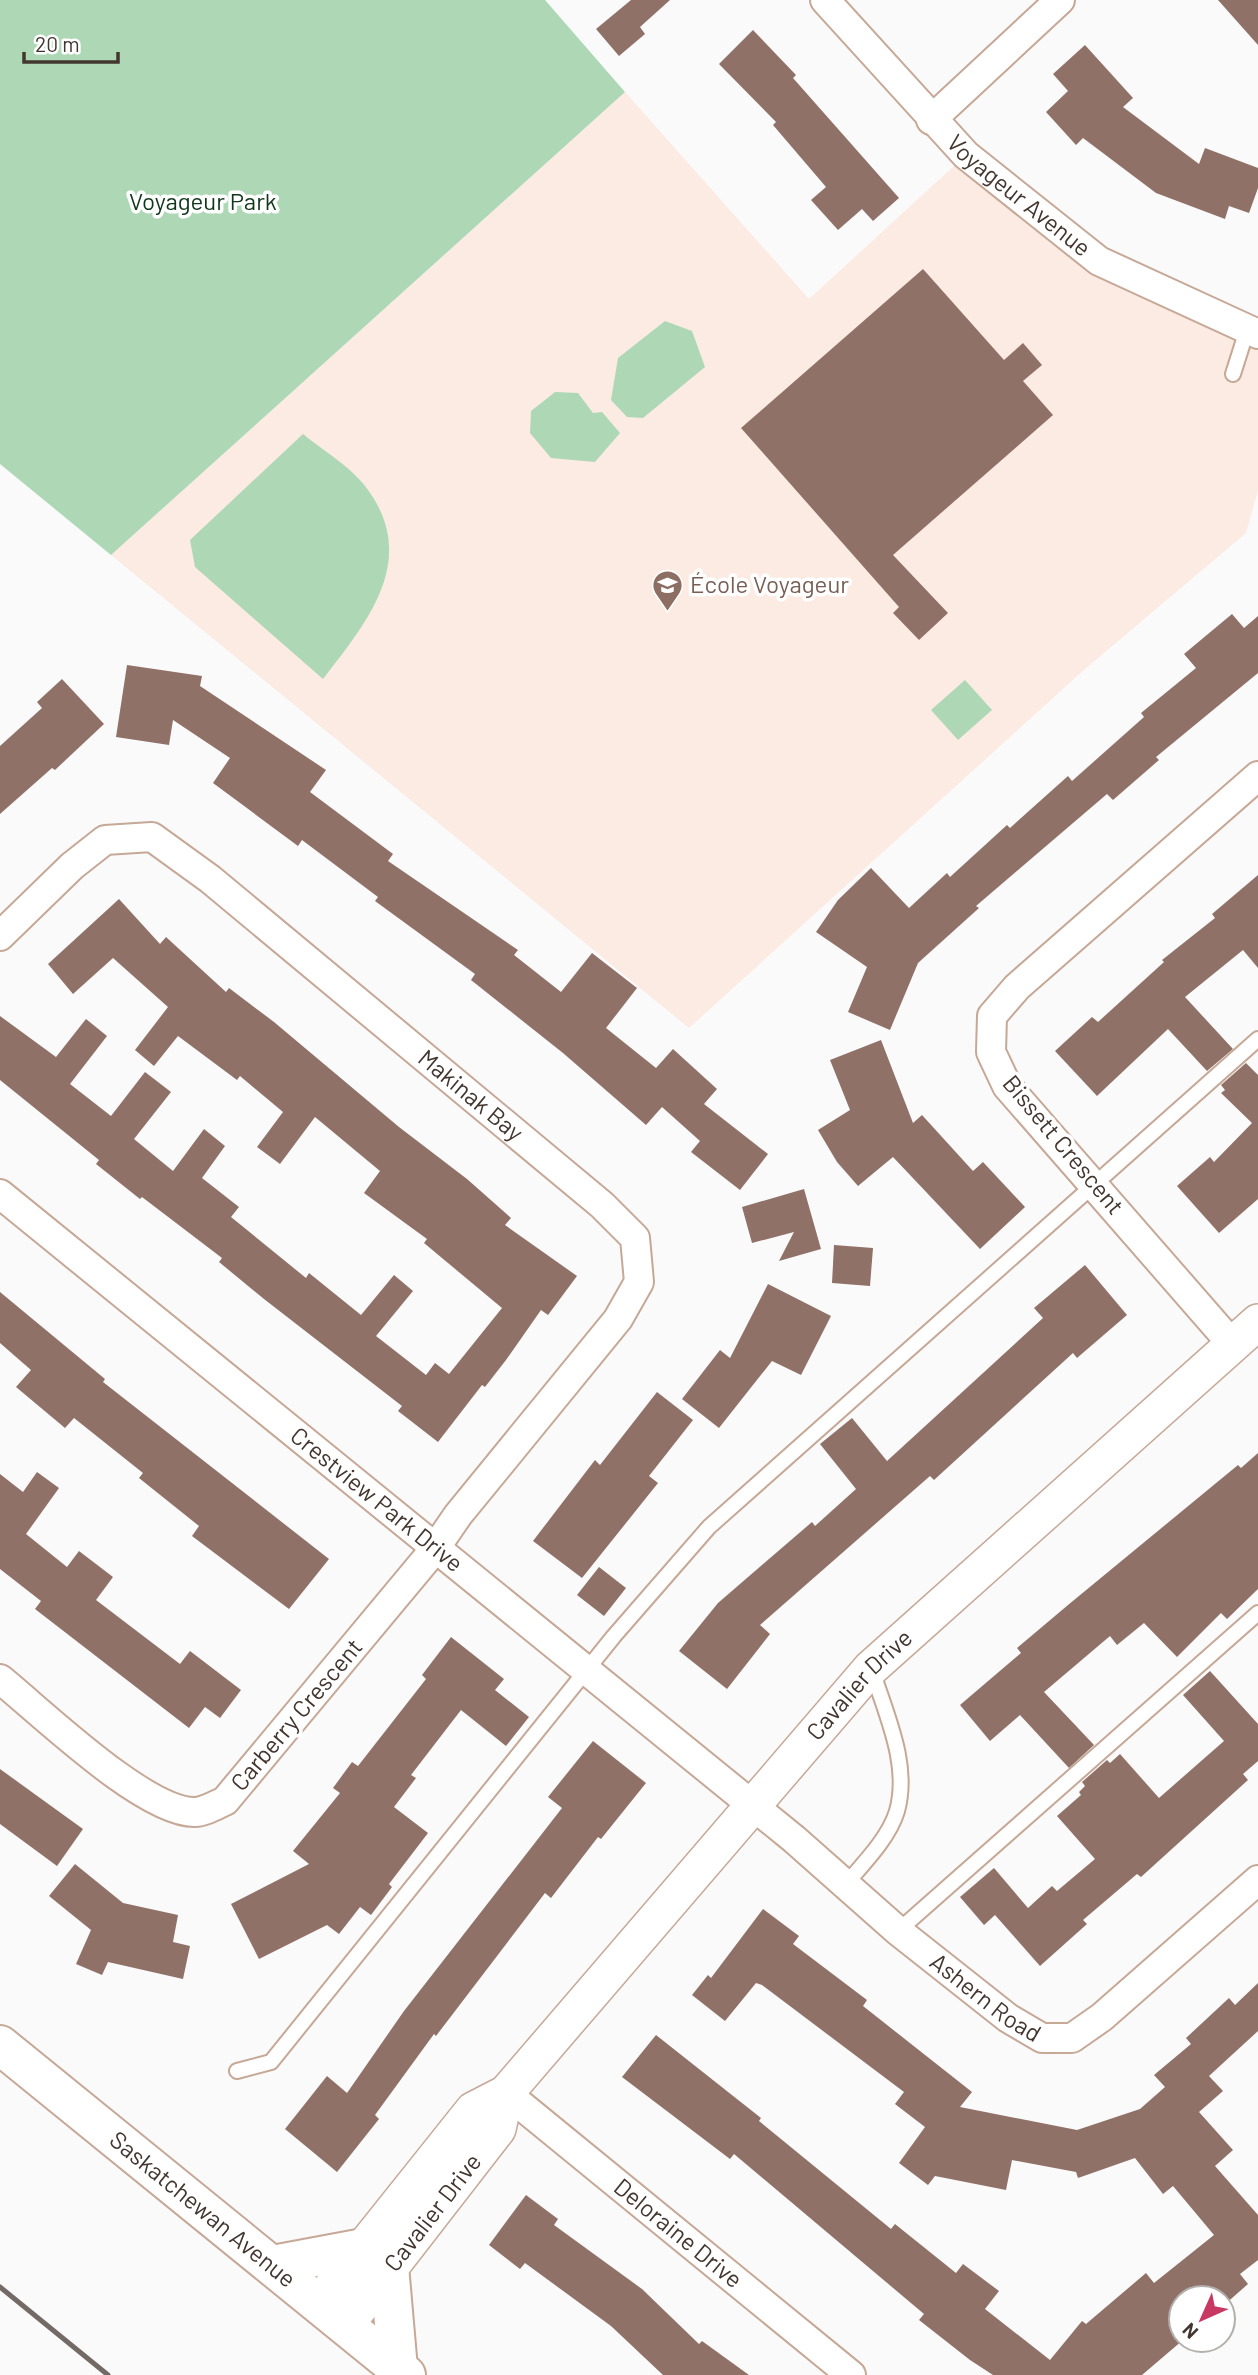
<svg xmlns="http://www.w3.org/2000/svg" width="1258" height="2375" font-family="Barlow,sans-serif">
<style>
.built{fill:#fbebe2}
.green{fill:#aed8b5}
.building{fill:#907167}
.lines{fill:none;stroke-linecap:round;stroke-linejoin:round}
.service-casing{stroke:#c6a897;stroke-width:18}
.minor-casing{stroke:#c6a897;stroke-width:32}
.tertiary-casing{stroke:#c6a897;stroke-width:38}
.secondary-casing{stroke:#c6a897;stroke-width:42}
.service{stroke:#fff;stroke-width:14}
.minor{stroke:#fff;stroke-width:28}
.tertiary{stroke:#fff;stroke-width:35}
.secondary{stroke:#fff;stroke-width:38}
.rail{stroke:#736a65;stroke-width:5}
.labels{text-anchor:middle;stroke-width:7;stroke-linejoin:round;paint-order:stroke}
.street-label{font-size:24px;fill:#42362f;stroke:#fff}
.park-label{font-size:24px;fill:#10371a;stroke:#fff}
.education-label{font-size:24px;fill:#785e54;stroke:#fff;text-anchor:start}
</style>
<rect width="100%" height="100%" fill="#fafafa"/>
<!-- built -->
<path class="built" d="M 625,92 L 809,299 L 966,155 L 1099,261 L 1258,334 L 1258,490 L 1246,533 L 1085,669 L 689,1028 L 111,555 Z"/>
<!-- green -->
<path class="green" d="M 0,0 L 545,0 L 625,92 L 111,555 L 0,464 Z
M 665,321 L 692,331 L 705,367 L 643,418 L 627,417 L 611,400 L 618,358 Z
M 555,392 L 578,393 L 593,413 L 602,412 L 620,433 L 595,462 L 551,458 L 530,433 L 531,411 Z
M 303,434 C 322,450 350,466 365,486 C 421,558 368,621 323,679 L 195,567 L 190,540 Z
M 965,680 L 992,710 L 958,740 L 931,710 Z"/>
<!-- building -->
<path class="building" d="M 631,0 L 670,0 L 640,27 L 645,34 L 619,56 L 596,29 Z
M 1218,0 L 1258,0 L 1258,45 Z
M 753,30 L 796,75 L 793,78 L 899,198 L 873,221 L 862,209 L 838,230 L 811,200 L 826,187 L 773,125 L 776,122 L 719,64 Z
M 1085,45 L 1133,98 L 1123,107 L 1199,164 L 1205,148 L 1258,168 L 1258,188 L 1249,213 L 1229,206 L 1225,219 L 1156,193 L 1083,138 L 1076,145 L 1046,112 L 1068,91 L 1053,74 Z
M 923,269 L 1004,360 L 1023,343 L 1042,365 L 1023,381 L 1053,415 L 893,555 L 948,613 L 919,640 L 893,613 L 899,607 L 741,428 Z
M 1232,614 L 1244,628 L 1258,616 L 1258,673 L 1156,757 L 1159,760 L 1113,800 L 1107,794 L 976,906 L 979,908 L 918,963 L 890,1030 L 848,1012 L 867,967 L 816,932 L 838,900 L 871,868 L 909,908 L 947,873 L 950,877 L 1007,825 L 1010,828 L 1068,776 L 1072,781 L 1144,717 L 1141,713 L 1196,668 L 1184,654 Z
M 127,665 L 202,676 L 200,686 L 326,770 L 310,792 L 393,854 L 388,861 L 518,950 L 514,955 L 561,992 L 592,953 L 637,988 L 606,1028 L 656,1068 L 673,1049 L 717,1089 L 704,1104 L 768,1154 L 740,1190 L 691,1152 L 700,1141 L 662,1107 L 646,1125 L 563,1053 L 471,980 L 475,974 L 375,901 L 378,897 L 302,840 L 298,846 L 213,783 L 230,758 L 173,720 L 169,745 L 116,737 Z
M 62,679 L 104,724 L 55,770 L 52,768 L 0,814 L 0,746 L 42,708 L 37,702 Z
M 1258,875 L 1258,968 L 1243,950 L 1185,997 L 1233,1049 L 1207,1071 L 1168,1029 L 1097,1096 L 1055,1051 L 1092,1017 L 1098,1022 L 1164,962 L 1162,960 L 1215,918 L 1212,914 Z
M 119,899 L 160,944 L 166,937 L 226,992 L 229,988 L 274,1022 L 399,1127 L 467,1179 L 511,1218 L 505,1225 L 577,1276 L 548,1315 L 541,1310 L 506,1360 L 485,1387 L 482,1385 L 438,1442 L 398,1411 L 402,1406 L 264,1299 L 219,1262 L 222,1258 L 142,1197 L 140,1199 L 96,1164 L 99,1160 L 0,1080 L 0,1016 L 56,1057 L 86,1019 L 107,1036 L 70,1084 L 111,1116 L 145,1072 L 171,1092 L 134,1139 L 173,1171 L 204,1129 L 225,1146 L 202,1178 L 239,1207 L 231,1217 L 306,1278 L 309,1273 L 361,1315 L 394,1275 L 413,1291 L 376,1336 L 426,1375 L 435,1363 L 449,1374 L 502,1308 L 424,1243 L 427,1239 L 364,1193 L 380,1171 L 315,1117 L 280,1164 L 257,1147 L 283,1112 L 240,1076 L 237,1080 L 178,1036 L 154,1066 L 135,1050 L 168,1007 L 113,958 L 73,994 L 48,964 Z
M 881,1040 L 913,1123 L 922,1115 L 973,1171 L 983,1162 L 1025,1207 L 980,1249 L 893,1157 L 858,1186 L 837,1162 L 818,1130 L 850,1110 L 830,1060 Z
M 1246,1063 L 1258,1075 L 1258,1199 L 1219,1233 L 1177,1186 L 1210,1157 L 1214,1162 L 1252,1123 L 1221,1093 L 1225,1090 L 1221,1085 Z
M 804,1189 L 821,1249 L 779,1261 L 794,1232 L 752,1243 L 742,1207 Z
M 834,1245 L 873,1248 L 870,1286 L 832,1283 Z
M 1085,1265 L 1127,1315 L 1077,1358 L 1073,1353 L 934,1480 L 930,1476 L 760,1625 L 770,1634 L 727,1689 L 679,1651 L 718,1603 L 812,1522 L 815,1526 L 856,1489 L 820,1444 L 852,1418 L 887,1461 L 1043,1318 L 1034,1308 Z
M 768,1284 L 831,1316 L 801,1375 L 772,1361 L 719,1428 L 682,1399 L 720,1350 L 730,1358 Z
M 0,1292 L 105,1379 L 103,1382 L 329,1559 L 289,1609 L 192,1536 L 199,1526 L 139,1478 L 143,1473 L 74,1418 L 65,1428 L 16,1387 L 31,1370 L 0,1343 Z
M 657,1392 L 693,1420 L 649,1476 L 658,1483 L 582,1578 L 533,1541 L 595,1460 L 600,1465 Z
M 1258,1453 L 1258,1589 L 1227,1619 L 1221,1613 L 1177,1657 L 1144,1623 L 1117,1645 L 1110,1636 L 1044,1692 L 1094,1745 L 1069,1768 L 1020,1715 L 990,1741 L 960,1705 L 1021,1653 L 1017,1648 L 1068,1605 L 1238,1465 L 1241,1468 Z
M 37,1472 L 59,1488 L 26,1534 L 67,1567 L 79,1551 L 113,1577 L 96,1600 L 180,1664 L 190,1651 L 241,1690 L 220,1718 L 205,1707 L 189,1728 L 35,1609 L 41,1601 L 0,1569 L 0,1474 L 23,1492 Z
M 599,1567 L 626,1588 L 604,1616 L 577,1595 Z
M 451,1637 L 504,1679 L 495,1690 L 529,1717 L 506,1746 L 461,1710 L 411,1775 L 416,1778 L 394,1807 L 428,1833 L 389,1884 L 392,1887 L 371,1915 L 360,1907 L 339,1934 L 327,1925 L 259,1959 L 231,1904 L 309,1864 L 293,1851 L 340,1793 L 333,1788 L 352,1762 L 358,1766 L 426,1679 L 422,1675 Z
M 1210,1671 L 1258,1724 L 1258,1761 L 1243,1774 L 1248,1780 L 1141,1877 L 1137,1874 L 1083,1920 L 1087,1924 L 1040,1966 L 995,1915 L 984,1925 L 960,1897 L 994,1868 L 1028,1908 L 1052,1886 L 1057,1891 L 1095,1859 L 1057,1816 L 1081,1795 L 1079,1792 L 1085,1786 L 1082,1782 L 1107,1760 L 1110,1763 L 1120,1754 L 1159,1798 L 1224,1741 L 1183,1695 Z
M 593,1741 L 646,1783 L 601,1839 L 598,1837 L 551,1898 L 545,1893 L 436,2036 L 434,2034 L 375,2115 L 379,2119 L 337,2172 L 285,2129 L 327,2076 L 347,2093 L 404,2011 L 562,1808 L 548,1797 Z
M 0,1769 L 83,1829 L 57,1866 L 0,1824 Z
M 75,1864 L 123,1903 L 178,1915 L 173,1942 L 190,1946 L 183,1979 L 108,1962 L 102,1975 L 76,1964 L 91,1930 L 49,1896 Z
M 763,1909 L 799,1936 L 793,1944 L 867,2000 L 863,2006 L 972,2092 L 960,2107 L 1077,2130 L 1140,2109 L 1165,2087 L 1154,2075 L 1191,2044 L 1186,2038 L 1229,1998 L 1235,2005 L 1258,1983 L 1258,2031 L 1209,2076 L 1223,2091 L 1199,2112 L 1233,2150 L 1215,2166 L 1258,2215 L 1258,2260 L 1240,2274 L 1248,2284 L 1223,2306 L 1223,2298 L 1181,2298 L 1183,2340 L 1142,2375 L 993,2375 L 970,2360 L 919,2320 L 924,2314 L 734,2154 L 730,2159 L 622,2077 L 656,2035 L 761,2118 L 759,2121 L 891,2229 L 895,2224 L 956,2273 L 963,2264 L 999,2291 L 985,2309 L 1050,2360 L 1082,2321 L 1086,2324 L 1146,2273 L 1154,2283 L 1214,2235 L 1173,2186 L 1163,2194 L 1135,2158 L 1078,2178 L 1076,2172 L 1012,2160 L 1006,2190 L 935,2176 L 928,2185 L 899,2163 L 925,2127 L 895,2104 L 904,2092 L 762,1985 L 756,1983 L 725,2021 L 692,1995 L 708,1975 L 711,1978 Z
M 526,2195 L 558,2219 L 554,2225 L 642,2289 L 699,2344 L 702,2341 L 749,2375 L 663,2375 L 611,2326 L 525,2263 L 520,2269 L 489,2245 Z"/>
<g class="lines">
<defs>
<path id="service" d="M 1233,374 L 1247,330
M 845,1885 C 863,1864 889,1838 897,1811 C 910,1764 886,1715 872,1670
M 898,1931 L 1258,1613
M 237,2071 L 271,2062 L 614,1636 L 709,1527 L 1258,1039"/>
<g id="minor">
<path id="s1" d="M 825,0 L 966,155 L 1099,261 L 1258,334"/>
<path d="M 931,120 L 1060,0"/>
<path id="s2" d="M 0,936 L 72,866 L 105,840 L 152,837 L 210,879 L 602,1205 L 635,1238 L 639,1282 L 618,1319 L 458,1515 L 434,1550 L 225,1801 C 216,1805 204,1812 195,1812 C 145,1813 41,1712 0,1679"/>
<path id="s3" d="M 0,1194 L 794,1839 L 898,1931 L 1008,2018 L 1042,2038 L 1072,2038 L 1102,2017 L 1258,1880"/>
<path d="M 1232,1344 L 1007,1086 L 991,1052 L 992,1016 L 1017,987 L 1258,776"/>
<path id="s4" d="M 506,2093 L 851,2375"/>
</g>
<g id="tertiary">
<path id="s5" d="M 319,2303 L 473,2110 L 506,2093 L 871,1668 L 1258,1322"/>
<path id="s6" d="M 346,2325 L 498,2129 L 506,2093"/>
</g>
<g id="secondary">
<path id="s7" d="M 0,2045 L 406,2375"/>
<path d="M 273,2265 L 364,2248"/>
<path d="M 389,2266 L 398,2369"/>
</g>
</defs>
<!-- service casing -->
<use href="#service" class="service-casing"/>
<!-- minor casing -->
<use href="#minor" class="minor-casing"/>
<!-- tertiary casing -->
<use href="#tertiary" class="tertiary-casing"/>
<!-- secondary casing -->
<use href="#secondary" class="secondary-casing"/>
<!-- service -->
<use href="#service" class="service"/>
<!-- minor -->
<use href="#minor" class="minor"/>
<!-- tertiary -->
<use href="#tertiary" class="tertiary"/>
<!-- secondary -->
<use href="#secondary" class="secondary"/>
<!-- rail -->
<path class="rail" d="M 0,2287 L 108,2375"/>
</g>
<!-- icons -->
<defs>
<symbol id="school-pin" viewBox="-11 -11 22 30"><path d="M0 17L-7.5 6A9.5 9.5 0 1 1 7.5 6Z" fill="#8d6e63" stroke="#fff"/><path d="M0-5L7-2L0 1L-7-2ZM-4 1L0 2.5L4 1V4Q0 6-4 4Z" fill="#fff"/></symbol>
</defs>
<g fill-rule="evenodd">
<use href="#school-pin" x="650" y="568" width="35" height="47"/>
</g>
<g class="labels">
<!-- street labels -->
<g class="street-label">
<text dy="8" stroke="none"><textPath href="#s1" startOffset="276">Voyageur Avenue</textPath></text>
<text dy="8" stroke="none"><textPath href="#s2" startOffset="600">Makinak Bay</textPath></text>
<text transform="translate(1063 1145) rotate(50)" y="8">Bissett Crescent</text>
<text dy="8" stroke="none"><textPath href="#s3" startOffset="485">Crestview Park Drive</textPath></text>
<text dy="8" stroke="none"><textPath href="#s5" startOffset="824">Cavalier Drive</textPath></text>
<text transform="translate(297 1715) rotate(-50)" y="8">Carberry Crescent</text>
<text dy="8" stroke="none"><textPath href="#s3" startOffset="1272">Ashern Road</textPath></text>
<text dy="8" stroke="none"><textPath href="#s7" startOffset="261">Saskatchewan Avenue</textPath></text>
<text dy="8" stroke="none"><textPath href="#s6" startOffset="142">Cavalier Drive</textPath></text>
<text dy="8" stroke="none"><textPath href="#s4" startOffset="222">Deloraine Drive</textPath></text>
</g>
<!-- park labels -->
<g class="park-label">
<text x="203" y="210">Voyageur Park</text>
</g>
<!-- education labels -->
<g class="education-label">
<text x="690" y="593">École Voyageur</text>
</g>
</g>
<!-- north arrow -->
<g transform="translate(1202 2319) rotate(225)"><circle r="33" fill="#ffffff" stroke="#b3afac" stroke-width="2"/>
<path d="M0-5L12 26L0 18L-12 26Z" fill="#c73862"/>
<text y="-10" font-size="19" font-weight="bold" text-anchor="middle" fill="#42362f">N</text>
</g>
<!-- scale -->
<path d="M24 52v10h94v-10" fill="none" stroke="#42362f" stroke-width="3.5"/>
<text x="35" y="52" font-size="21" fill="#42362f" stroke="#ffffff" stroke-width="5" paint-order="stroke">20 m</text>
</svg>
